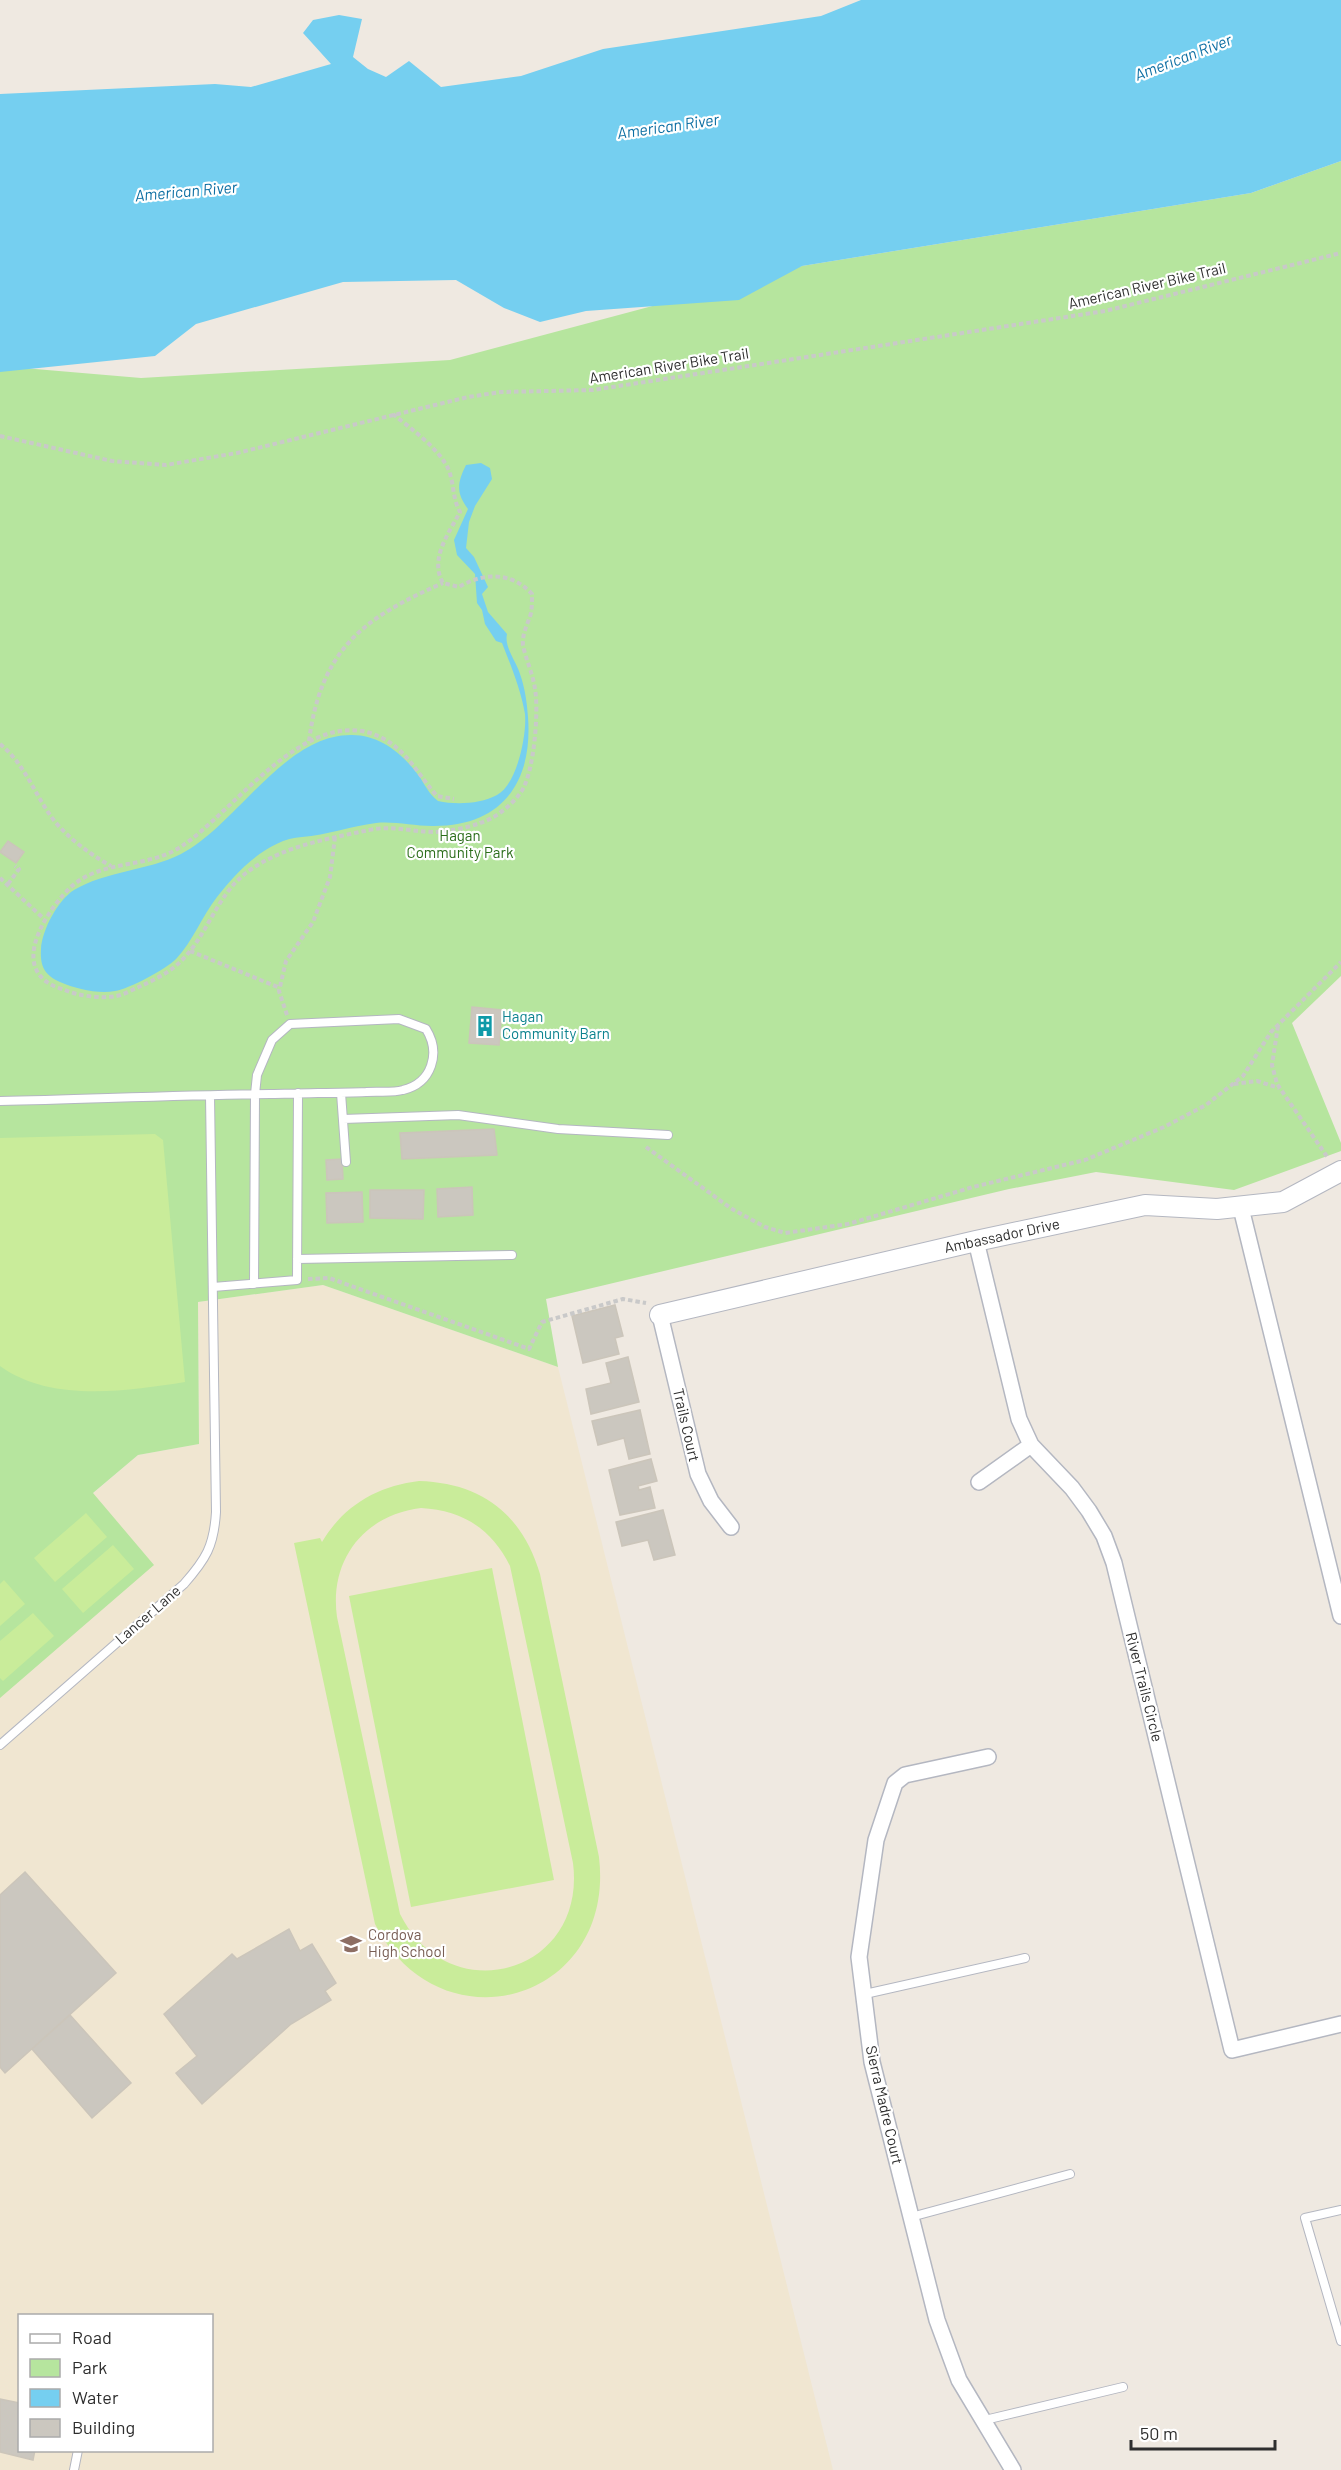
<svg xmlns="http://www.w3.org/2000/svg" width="1341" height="2470" font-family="Barlow,sans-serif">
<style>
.education{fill:#f0e6d1;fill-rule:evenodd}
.green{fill:#b6e59e}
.pitch{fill:#c9ec9a;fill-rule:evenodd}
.water{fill:#75cff0}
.building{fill:#cbc7bf;stroke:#cbc5ba;stroke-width:1.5}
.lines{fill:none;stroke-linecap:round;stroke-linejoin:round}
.service-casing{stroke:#b4b7c1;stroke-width:10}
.minor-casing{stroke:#b4b7c1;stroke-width:18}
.tertiary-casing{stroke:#b4b7c1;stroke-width:22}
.path{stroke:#c9c9c9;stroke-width:4;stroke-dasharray:4.5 3;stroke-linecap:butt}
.service{stroke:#fff;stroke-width:8}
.minor{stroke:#fff;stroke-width:15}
.tertiary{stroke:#fff;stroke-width:20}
.labels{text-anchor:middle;stroke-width:4.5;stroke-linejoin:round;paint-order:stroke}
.street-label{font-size:15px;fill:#2e2e2e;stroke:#fff}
.park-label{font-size:15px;fill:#2c6e1b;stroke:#fff}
.culture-label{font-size:15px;fill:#0d838f;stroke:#fff;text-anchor:start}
.education-label{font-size:15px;fill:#785e54;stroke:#fff;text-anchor:start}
.water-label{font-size:16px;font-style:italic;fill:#0d6fa3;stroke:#fff}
</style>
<rect width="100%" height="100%" fill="#efe9e1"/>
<!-- education -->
<path class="education" d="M 323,1285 L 558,1367 L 833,2470 L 0,2470 L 0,1573 L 138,1455 L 199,1444 L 198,1302 ZM 20,2316 L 212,2316 L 212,2450 L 20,2450 Z"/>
<!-- green -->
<path class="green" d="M 1341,161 L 1341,976 L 1292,1023 L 1341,1143 L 1341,1151 L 1234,1190 L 1096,1172 L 1009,1189 L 546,1299 L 558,1367 L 323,1285 L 198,1302 L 199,1444 L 138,1455 L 93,1493 L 154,1565 L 0,1698 L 0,366 L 141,378 L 450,360 L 802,266 L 1251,193 Z"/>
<!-- pitch -->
<path class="pitch" d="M 155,1134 L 163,1140 L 185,1382 C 127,1391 51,1403 0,1366 L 0,1138 Z
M 419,1481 C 482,1483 522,1514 540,1574 L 599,1857 C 616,2001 440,2052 375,1924 L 294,1543 L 320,1538 L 322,1542 C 344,1505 378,1486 419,1481 ZM 421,1508 C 462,1510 492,1529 510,1566 L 573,1863 C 587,1973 450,2013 400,1914 L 337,1617 C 329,1560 364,1515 421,1508 Z
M 86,1513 L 107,1537 L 55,1582 L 34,1558 Z
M 113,1545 L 134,1569 L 83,1613 L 62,1589 Z
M 492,1568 L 554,1880 L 411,1907 L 349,1596 Z
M 4,1580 L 25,1604 L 0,1626 L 0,1584 Z
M 33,1613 L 54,1636 L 3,1681 L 0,1678 L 0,1641 Z"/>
<!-- water -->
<path class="water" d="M 861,0 L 1341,0 L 1341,161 L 1251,193 L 802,266 L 739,300 L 586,311 L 540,322 L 504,308 L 456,280 L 343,282 L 196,324 L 155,356 L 0,372 L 0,94 L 215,84 L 251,87 L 331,64 L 303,33 L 313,20 L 339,15 L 362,19 L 353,57 L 368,69 L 386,77 L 409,61 L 441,87 L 521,76 L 603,49 L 821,16 Z
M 481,463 L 490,468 L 492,479 L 475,506 L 469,522 L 466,548 L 474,557 L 488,587 L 482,594 L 488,612 L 507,634 C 504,647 516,661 520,674 C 525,688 527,703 528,717 C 533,783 501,827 432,826 C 413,826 394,821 376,823 C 351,826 327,835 302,837 C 268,839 237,871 217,897 C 202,916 193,941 176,959 C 166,969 129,989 115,991 C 98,994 76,989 60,982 C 44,975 40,966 41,949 C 42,930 58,900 74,890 C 106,871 147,871 181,854 C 236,826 284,734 352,735 C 380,735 403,754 419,776 C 425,785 429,794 438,801 C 456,805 480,804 497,795 C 517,785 527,734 525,714 C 521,690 511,666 502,643 L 496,641 L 485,624 L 482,610 L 477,603 L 475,574 L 457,555 L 454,540 L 468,509 C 456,493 457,483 466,465 Z"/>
<!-- building -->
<path class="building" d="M 8,841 L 24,852 L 16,863 L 0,852 Z
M 472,1007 L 502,1010 L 499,1045 L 469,1043 Z
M 494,1129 L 497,1155 L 402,1159 L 400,1133 Z
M 342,1159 L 343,1179 L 327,1180 L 326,1160 Z
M 472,1187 L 473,1215 L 438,1217 L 437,1189 Z
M 370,1190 L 424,1190 L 423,1219 L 370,1218 Z
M 362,1192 L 363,1222 L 327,1223 L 326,1193 Z
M 615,1305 L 623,1336 L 615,1338 L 619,1354 L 583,1363 L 572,1316 Z
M 628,1357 L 639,1402 L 591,1414 L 586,1389 L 611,1383 L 606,1363 Z
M 640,1410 L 650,1454 L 629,1459 L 624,1438 L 598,1445 L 592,1421 Z
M 651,1459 L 657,1481 L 638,1486 L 639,1490 L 650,1487 L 655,1508 L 620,1515 L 609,1470 Z
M 663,1510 L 675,1555 L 654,1560 L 648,1540 L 622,1546 L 616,1522 Z
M 25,1872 L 116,1973 L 5,2073 L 0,2067 L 0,1895 Z
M 289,1929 L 300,1951 L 312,1944 L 336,1983 L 325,1991 L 331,2000 L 291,2024 L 202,2104 L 176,2073 L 197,2056 L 164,2014 L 232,1954 L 237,1959 Z
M 70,2015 L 131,2083 L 92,2118 L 32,2049 Z
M 0,2399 L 20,2403 L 20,2450 L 35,2450 L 33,2460 L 0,2452 Z"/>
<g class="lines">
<defs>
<path id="service" d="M 341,1093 L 346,1162
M 0,1101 C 90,1099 180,1095 270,1094 C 302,1093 334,1093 366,1092 C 378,1091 392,1093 403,1090 C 432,1083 441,1053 426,1029 L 399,1019 L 290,1024 L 272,1040 L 257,1075 L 255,1094 L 254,1284
M 343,1119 L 458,1115 L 558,1129 L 668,1135
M 297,1259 L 512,1255
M 213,1287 L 297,1280 L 298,1093
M 0,1745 L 184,1584 C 206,1559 214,1546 216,1512 L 210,1096
M 865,1994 L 1025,1958
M 1341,2210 L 1305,2218 L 1341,2341
M 911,2217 L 1070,2174
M 985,2420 L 1123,2387
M 74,2470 L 78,2450"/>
<path id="minor" d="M 1241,1208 L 1341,1616
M 976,1241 L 1019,1419 L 1031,1445 L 1072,1488 L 1089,1511 L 1104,1536 L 1114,1563 L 1232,2050 L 1341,2024
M 660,1315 L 698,1474 L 711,1501 L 731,1527
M 979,1482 L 1031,1445
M 988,1757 L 905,1775 L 895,1783 L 876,1840 L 859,1957 L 872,2062 L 937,2320 L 959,2380 L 1013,2470"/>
<path id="tertiary" d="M 660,1315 L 976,1241 L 1145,1205 L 1217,1209 L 1283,1202 L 1341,1171"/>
</defs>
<!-- service casing -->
<use href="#service" class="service-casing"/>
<!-- minor casing -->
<use href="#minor" class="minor-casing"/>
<!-- tertiary casing -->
<use href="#tertiary" class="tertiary-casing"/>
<!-- path -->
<path class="path" d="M 393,414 C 410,428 433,444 445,463 C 455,478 451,496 460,512 C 449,533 429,559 443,583 L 459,587 C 484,572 512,572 532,594 C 532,600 532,607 531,613 C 528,624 522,633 523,645 C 525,657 533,674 535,689 C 539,711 534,774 521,792 C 512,805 496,818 480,823 C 467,828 448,831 435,832 C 413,832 391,825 369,830 C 327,839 282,846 246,873 C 216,896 207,937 180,962 C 170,972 154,980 141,986 C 133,989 124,995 116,996 C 102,999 78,996 65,990 C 59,988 52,986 47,982 C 13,959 51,905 72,886 C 103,859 148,869 182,846 C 235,811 311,698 384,739 C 408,752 419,776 437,796 L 454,799
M 0,436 L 112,461 L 166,465 L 237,453 L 468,397 L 501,392 L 593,390 L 1105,311 L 1341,253
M 309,741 C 321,649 363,618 443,583
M 0,744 C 27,766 35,797 56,823 C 72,841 90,854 111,866
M 0,878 L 43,918
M 8,884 L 19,869 L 15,866
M 190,951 L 280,988
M 287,1015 L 279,991 L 286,961 L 313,922 L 330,877 L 335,837
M 1278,1026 L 1272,1065 L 1277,1084 L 1328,1158
M 1234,1084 L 1257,1081 L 1279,1088
M 646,1147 L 732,1209 L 765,1227 L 785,1233 L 848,1224 L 973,1187 L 1085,1160 L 1164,1127 L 1206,1105 L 1243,1076 L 1271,1032 L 1341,962
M 308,1279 L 329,1278 L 529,1349 L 542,1322 L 623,1299 L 646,1303"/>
<!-- service -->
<use href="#service" class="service"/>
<!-- minor -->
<use href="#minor" class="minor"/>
<!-- tertiary -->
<use href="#tertiary" class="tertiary"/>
</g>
<!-- icons -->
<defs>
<symbol id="building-bare" viewBox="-9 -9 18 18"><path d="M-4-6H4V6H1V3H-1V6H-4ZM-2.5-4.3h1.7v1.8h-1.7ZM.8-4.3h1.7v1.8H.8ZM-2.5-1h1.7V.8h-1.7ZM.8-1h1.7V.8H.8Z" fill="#0f9aa8" stroke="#fff" stroke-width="2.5" paint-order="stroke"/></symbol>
<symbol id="school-bare" viewBox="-9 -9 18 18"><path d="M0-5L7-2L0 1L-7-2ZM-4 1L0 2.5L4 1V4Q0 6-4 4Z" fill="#8d6e63" stroke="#fff" stroke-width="2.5" paint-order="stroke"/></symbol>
</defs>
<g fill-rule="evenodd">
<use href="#building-bare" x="470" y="1011" width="30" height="30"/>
<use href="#school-bare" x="336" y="1929" width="30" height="30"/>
</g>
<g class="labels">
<!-- street labels -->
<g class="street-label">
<text transform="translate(1147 286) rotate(-13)" y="5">American River Bike Trail</text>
<text transform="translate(669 366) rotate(-9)" y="5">American River Bike Trail</text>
<text transform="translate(1002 1236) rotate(-12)" y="5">Ambassador Drive</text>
<text transform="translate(686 1425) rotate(77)" y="5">Trails Court</text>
<text transform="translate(148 1615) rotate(-41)" y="5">Lancer Lane</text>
<text transform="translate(1144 1687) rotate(76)" y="5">River Trails Circle</text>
<text transform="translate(884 2105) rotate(77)" y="5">Sierra Madre Court</text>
</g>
<!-- park labels -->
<g class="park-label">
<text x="460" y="841">Hagan<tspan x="460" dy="17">Community Park</tspan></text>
</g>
<!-- culture labels -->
<g class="culture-label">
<text x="502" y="1022">Hagan<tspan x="502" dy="17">Community Barn</tspan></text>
</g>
<!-- education labels -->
<g class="education-label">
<text x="368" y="1940">Cordova<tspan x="368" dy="17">High School</tspan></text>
</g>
<!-- water labels -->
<g class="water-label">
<text transform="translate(1183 57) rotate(-21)" y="6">American River</text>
<text transform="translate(668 126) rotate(-8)" y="6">American River</text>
<text transform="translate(186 191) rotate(-5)" y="6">American River</text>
</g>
</g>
<!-- legend -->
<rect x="18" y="2314" width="195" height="138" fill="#ffffff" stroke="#ababab" stroke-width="1.5"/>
<rect x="30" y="2334" width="30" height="9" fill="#ffffff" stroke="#ababab" stroke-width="1.5"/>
<text x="72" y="2344" font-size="18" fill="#2e2e2e">Road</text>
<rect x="30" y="2359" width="30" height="18" fill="#b6e59e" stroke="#ababab" stroke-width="1.5"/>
<text x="72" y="2374" font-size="18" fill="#2e2e2e">Park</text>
<rect x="30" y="2389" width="30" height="18" fill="#75cff0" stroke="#ababab" stroke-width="1.5"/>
<text x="72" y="2404" font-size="18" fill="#2e2e2e">Water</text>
<rect x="30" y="2419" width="30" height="18" fill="#cbc7bf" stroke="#ababab" stroke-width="1.5"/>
<text x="72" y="2434" font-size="18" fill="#2e2e2e">Building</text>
<!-- scale -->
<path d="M1131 2440v9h144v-9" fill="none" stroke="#2e2e2e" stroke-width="3"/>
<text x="1140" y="2440" font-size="18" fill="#2e2e2e" stroke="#ffffff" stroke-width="4.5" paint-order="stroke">50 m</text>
</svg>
